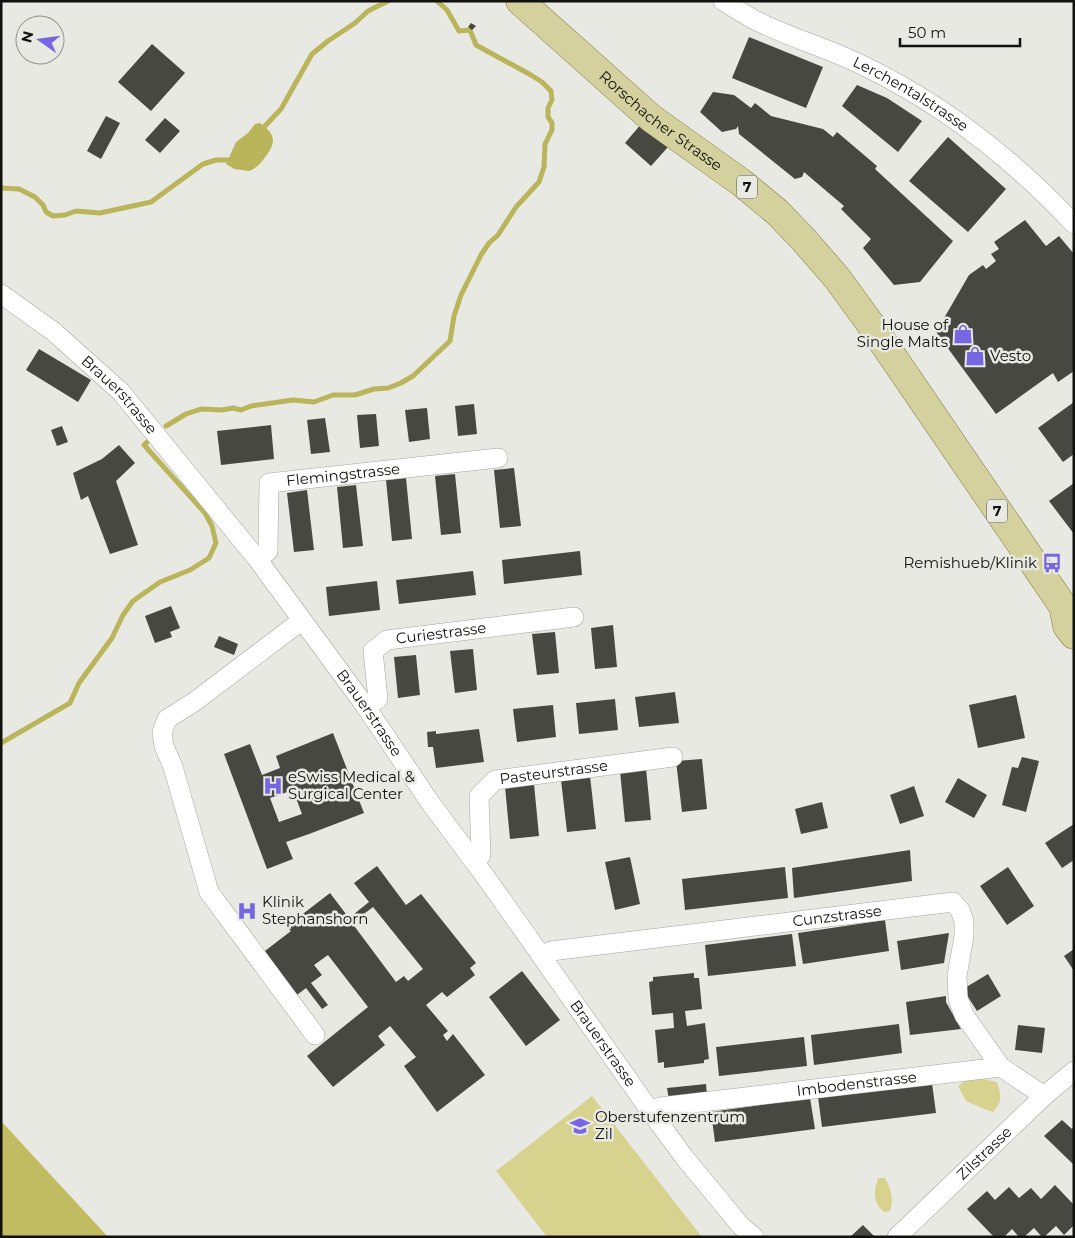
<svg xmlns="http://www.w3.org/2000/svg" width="1075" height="1238" font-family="Montserrat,sans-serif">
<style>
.green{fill:#d7d38f}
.forest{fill:#c1bb61}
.water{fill:#bab45b}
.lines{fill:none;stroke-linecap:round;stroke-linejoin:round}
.stream{stroke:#bab45b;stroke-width:5}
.building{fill:#484843;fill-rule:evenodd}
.street-casing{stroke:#a4a49e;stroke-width:20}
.primary-casing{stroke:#7d7a43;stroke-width:29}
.street{stroke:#fff;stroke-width:19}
.primary{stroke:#d4d19f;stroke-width:28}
.labels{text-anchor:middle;stroke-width:5;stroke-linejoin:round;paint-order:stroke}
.shield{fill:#e9e9e3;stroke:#52524f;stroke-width:1}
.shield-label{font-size:14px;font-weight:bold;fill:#11110f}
.street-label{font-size:15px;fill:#11110f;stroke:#e9e9e3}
.poi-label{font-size:15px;fill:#11110f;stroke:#e9e9e3;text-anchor:start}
</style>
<rect width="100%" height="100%" fill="#e9e9e3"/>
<!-- green -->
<path class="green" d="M 971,1076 L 997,1082 C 1001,1095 1003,1101 993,1112 L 984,1109 L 966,1101 L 958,1086 Z
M 592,1096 L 702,1237 L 547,1237 L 496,1171 Z
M 878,1178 L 885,1178 C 891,1189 894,1199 890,1211 L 884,1212 C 872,1201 874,1192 878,1178 Z"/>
<!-- forest -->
<path class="forest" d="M 1,1121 L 108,1237 L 1,1237 Z"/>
<!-- water -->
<path class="water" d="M 260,123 C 275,134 277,141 266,156 C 261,163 257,168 249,171 L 234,169 L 226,164 L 236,142 L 248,133 L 255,124 Z"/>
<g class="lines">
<!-- stream -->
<path class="stream" d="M 265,126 L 281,109 L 312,54 L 328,41 L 355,23 L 368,11 L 388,1
M 1,188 L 19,189 L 35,197 L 43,205 L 46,212 L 53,216 L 65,215 L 76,211 L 100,213 L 151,202 L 203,164 L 216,160 L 229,160
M 166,426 L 186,414 L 201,409 L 222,410 L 233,408 L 241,410 L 251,406 L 293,400 L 314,402 L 333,395 L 355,395 L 374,389 L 388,388 L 401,383 L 413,376 L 450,341 L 454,316 L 461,295 L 481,255 L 489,243 L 498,235 L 516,207 L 539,182 L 544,167 L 545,144 L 552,130 L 552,123 L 548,117 L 548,108 L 552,100 L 551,91 L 542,82 L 531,75 L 476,45 L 470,30 L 459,31 L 447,10 L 437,1
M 1,743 L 70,703 L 79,683 L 112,638 L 123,615 L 133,601 L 160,582 L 190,570 L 209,558 L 216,543 L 212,526 L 205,513 L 144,445 L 147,442"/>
</g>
<!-- building -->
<path class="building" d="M 471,23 L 476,26 L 472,30 L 468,27 Z
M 749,37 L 823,67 L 806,108 L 732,78 Z
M 152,44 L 185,73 L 151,111 L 118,82 Z
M 857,85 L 887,98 L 922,121 L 898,152 L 842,106 Z
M 713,92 L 734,95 L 751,108 L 755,103 L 771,116 L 823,129 L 833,137 L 837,132 L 877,166 L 875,169 L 953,241 L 920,282 L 894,285 L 863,248 L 871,239 L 841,209 L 844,206 L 804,172 L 802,177 L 795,179 L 739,134 L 738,126 L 736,129 L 722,132 L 700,112 Z
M 106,116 L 120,123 L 101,159 L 87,151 Z
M 165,118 L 180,131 L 160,153 L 145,140 Z
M 642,123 L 668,147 L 651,166 L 625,143 Z
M 948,137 L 1006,189 L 968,232 L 909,181 Z
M 1025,220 L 1046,246 L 1059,236 L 1074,254 L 1074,371 L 1058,382 L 1053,373 L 996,414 L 936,332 L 969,275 L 983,265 L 986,269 L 996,261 L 991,254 L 999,249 L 994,242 Z
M 39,349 L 91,380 L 78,402 L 26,370 Z
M 1074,402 L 1074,454 L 1063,462 L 1038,428 Z
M 474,404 L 477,434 L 458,436 L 455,406 Z
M 427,408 L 430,439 L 409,442 L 405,410 Z
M 376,414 L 379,446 L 360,448 L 357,415 Z
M 325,418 L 330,452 L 311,454 L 307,420 Z
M 271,425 L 274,459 L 221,465 L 217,431 Z
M 62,426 L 68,442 L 57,446 L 51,430 Z
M 119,445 L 135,463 L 116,481 L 138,545 L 110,554 L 88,496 L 81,500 L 73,473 L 102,459 Z
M 514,468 L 521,526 L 500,528 L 494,470 Z
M 455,474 L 461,533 L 441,535 L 435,476 Z
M 406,478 L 412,539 L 392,541 L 386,480 Z
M 1074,483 L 1074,534 L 1049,501 Z
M 356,485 L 363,546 L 343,548 L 337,487 Z
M 307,490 L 314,550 L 294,552 L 287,493 Z
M 580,551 L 582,575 L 504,584 L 502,560 Z
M 473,571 L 476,595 L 399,604 L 396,580 Z
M 377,581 L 380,610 L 329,616 L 326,587 Z
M 171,606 L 180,628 L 170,632 L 172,637 L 155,643 L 145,616 Z
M 613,625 L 617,667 L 595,669 L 591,628 Z
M 555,632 L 559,673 L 537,675 L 532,634 Z
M 219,636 L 238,644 L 234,655 L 214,647 Z
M 473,649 L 477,690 L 455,693 L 450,651 Z
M 416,655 L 420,695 L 398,698 L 394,657 Z
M 675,692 L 679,723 L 639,727 L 635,697 Z
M 1016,695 L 1025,738 L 978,748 L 969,705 Z
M 615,699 L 618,730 L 579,734 L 576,703 Z
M 553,705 L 556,737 L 517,742 L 513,709 Z
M 479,729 L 484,762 L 436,768 L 433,747 L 428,747 L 427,732 L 436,731 L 436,734 Z
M 333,733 L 364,813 L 309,834 L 286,842 L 293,859 L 267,869 L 224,754 L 250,744 L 262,775 L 280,768 L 276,756 ZM 293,790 L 302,814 L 279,822 L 270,798 Z
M 1022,757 L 1039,761 L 1026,812 L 1002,805 L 1012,767 L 1018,768 Z
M 702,759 L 707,809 L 682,812 L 676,761 Z
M 646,768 L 651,820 L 625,822 L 620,771 Z
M 590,776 L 596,829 L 567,832 L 561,780 Z
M 958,778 L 987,795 L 974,818 L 945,802 Z
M 534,784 L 539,836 L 510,839 L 505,787 Z
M 914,786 L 924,816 L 900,824 L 890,795 Z
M 822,802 L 828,828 L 801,834 L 795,809 Z
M 1074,824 L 1074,860 L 1062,868 L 1045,843 Z
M 910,850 L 912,881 L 794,898 L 792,868 Z
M 630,857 L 640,904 L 615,910 L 605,862 Z
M 377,866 L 406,905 L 421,894 L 476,963 L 470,968 L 475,975 L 447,997 L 442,992 L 426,1005 L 448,1031 L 443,1035 L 447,1041 L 453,1034 L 485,1075 L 437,1112 L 404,1066 L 416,1057 L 390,1026 L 378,1036 L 385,1045 L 333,1087 L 307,1056 L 368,1007 L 328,955 L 314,965 L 322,975 L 311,983 L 328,1005 L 322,1009 L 306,988 L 293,998 L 261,954 L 291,931 L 286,927 L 330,893 L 349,918 L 369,902 L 354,883 ZM 373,907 L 423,969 L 408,981 L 404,976 L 396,982 L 352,923 Z
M 785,867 L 788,898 L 685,910 L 682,879 Z
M 1008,867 L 1034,906 L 1007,925 L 980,886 Z
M 885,920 L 889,951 L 803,964 L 798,933 Z
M 949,933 L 944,963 L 901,970 L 897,941 Z
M 792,934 L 796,966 L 708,976 L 705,945 Z
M 1074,949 L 1074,971 L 1064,956 Z
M 522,971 L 560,1020 L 526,1046 L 489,997 Z
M 694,973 L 694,978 L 699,978 L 702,1009 L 685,1011 L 687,1026 L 705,1023 L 709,1059 L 704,1060 L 704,1063 L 664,1068 L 664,1062 L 658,1063 L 655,1030 L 674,1028 L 673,1013 L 652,1015 L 649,982 L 653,981 L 653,977 Z
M 988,974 L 1001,996 L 977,1011 L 963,989 Z
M 946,996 L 946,1002 L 961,1029 L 910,1035 L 906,1002 Z
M 899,1024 L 902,1053 L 814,1065 L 811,1035 Z
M 1018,1025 L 1045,1028 L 1042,1053 L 1015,1050 Z
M 804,1037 L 807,1066 L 719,1076 L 716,1047 Z
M 932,1083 L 936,1113 L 822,1127 L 818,1097 Z
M 706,1084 L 707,1095 L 669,1100 L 667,1088 Z
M 810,1098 L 815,1129 L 715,1142 L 711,1112 Z
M 1062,1120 L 1072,1129 L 1074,1126 L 1074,1165 L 1044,1136 Z
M 1055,1185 L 1074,1205 L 1074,1225 L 1064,1235 L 1056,1226 L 1044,1237 L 1042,1237 L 1034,1228 L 1024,1237 L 1019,1237 L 1012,1229 L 1004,1237 L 994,1237 L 967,1209 L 987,1191 L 995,1200 L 1009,1187 L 1019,1198 L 1031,1188 L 1041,1199 Z
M 863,1225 L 874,1236 L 873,1237 L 850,1237 Z"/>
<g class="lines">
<defs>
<g id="street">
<path id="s1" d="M 723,1 C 736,9 749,18 763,24 C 795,39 829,49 862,65 C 943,104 1013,159 1074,224"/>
<path id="s2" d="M 1,294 L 54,332 L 121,392 L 258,560 L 366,707 L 429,801 L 490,883 L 651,1112 L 684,1157 L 741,1226 L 754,1237"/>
<path id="s3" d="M 258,560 L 268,551 L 269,483 L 498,458"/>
<path d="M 301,621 L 194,702 L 167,719 L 162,732 L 164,746 L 173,767 L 209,892 L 315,1035"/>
<path id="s4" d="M 366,707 L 378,699 L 373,651 L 387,640 L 574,617"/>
<path id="s5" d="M 475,862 L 481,855 L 479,796 L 495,780 L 673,757"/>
<path id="s6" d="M 542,957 L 551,951 L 953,902 L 960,910 L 964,921 L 964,936 L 957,976 L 958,998 L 964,1015 L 1001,1067 L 1044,1096"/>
<path id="s7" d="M 660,1107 L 1001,1067"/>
<path id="s8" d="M 897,1237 L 1044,1096 L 1074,1071"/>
</g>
<g id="primary">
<path id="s9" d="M 520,1 L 651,118 L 742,183 L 777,212 L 804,240 L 837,278 L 869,322 L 1063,606 L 1067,626 L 1074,635"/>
</g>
</defs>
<!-- street casing -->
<use href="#street" class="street-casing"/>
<!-- primary casing -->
<use href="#primary" class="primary-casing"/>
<!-- street -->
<use href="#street" class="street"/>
<!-- primary -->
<use href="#primary" class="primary"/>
</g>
<!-- icons -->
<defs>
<symbol id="shop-bare" viewBox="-9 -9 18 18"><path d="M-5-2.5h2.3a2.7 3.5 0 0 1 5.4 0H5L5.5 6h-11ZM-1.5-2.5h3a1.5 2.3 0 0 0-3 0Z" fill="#7666e1" stroke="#e9e9e3" stroke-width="2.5" paint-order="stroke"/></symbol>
<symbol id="bus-bare" viewBox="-9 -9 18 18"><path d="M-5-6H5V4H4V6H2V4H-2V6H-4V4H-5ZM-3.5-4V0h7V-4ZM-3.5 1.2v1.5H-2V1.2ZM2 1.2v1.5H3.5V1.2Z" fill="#7666e1" stroke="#e9e9e3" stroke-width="2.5" paint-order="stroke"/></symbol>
<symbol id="hospital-bare" viewBox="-9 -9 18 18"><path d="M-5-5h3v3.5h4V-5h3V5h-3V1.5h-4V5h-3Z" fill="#7666e1" stroke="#e9e9e3" stroke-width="2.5" paint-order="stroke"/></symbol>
<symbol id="school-bare" viewBox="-9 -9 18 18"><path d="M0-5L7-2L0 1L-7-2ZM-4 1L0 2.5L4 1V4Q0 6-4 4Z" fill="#7666e1" stroke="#e9e9e3" stroke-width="2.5" paint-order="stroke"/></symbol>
</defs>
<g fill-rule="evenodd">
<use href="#shop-bare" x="949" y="320" width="28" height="28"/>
<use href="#shop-bare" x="961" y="342" width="28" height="28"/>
<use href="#bus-bare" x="1038" y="549" width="28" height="28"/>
<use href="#hospital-bare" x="259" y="772" width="28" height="28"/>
<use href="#hospital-bare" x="233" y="897" width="28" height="28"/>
<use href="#school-bare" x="566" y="1112" width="28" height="28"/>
</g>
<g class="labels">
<!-- shield labels -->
<g class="shield">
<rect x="737" y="175.5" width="20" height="23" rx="4"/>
<rect x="987" y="499.5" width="20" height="23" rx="4"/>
</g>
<g class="shield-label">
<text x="747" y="192">7</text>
<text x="997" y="516">7</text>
</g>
<!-- street labels -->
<g class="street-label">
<text dy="5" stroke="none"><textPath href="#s1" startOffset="210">Lerchentalstrasse</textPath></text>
<text dy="5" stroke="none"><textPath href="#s9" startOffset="185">Rorschacher Strasse</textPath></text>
<text dy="5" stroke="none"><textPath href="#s2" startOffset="156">Brauerstrasse</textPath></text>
<text dy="5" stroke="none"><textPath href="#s3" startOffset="156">Flemingstrasse</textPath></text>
<text dy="5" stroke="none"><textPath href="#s4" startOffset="135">Curiestrasse</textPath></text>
<text dy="5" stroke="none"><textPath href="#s2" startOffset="561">Brauerstrasse</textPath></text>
<text dy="5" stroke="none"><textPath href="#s5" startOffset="150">Pasteurstrasse</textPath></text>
<text dy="5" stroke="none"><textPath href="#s6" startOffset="299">Cunzstrasse</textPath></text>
<text dy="5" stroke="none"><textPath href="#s2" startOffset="966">Brauerstrasse</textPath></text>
<text dy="5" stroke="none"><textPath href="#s7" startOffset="198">Imbodenstrasse</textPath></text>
<text dy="5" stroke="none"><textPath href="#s8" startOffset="121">Zilstrasse</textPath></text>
</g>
<!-- poi labels -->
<g class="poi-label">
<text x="948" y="330" text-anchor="end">House of<tspan x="948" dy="17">Single Malts</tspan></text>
<text x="990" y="361">Vesto</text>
<text x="1037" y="568" text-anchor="end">Remishueb/Klinik</text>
<text x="288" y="782">eSwiss Medical &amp;<tspan x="288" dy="17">Surgical Center</tspan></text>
<text x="262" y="907">Klinik<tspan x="262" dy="17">Stephanshorn</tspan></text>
<text x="595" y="1122">Oberstufenzentrum<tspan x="595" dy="17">Zil</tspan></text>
</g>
</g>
<!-- border -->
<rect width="1075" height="1238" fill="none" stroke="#11110f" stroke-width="5"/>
<!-- north arrow -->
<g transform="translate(40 40) rotate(284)"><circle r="24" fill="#e9e9e3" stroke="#93938e"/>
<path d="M0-4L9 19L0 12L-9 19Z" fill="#7666e1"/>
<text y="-8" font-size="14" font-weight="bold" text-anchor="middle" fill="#11110f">N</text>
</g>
<!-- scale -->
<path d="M900 38v8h120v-8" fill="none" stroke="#11110f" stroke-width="2.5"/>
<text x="908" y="38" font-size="15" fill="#11110f" stroke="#e9e9e3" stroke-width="4" paint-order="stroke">50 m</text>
</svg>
